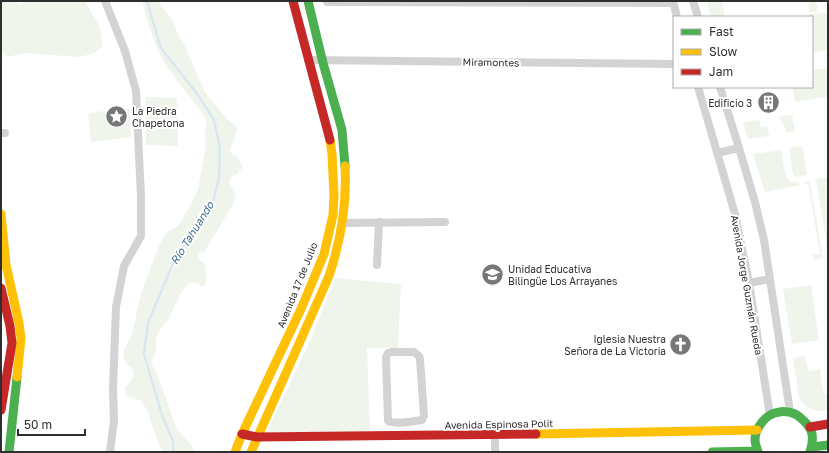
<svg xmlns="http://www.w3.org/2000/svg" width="829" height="453" font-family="'Golos Text',sans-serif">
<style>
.green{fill:#f0f5ec}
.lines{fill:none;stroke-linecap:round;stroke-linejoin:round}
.stream{stroke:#d9e7f1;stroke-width:2.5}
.street{stroke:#d3d3d3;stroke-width:8}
.fast{stroke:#4caf50;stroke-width:9}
.slow{stroke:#ffc107;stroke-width:9}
.jam{stroke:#c62828;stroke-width:9}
.labels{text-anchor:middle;stroke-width:4;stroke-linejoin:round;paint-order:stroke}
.street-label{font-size:10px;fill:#2e2e2e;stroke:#fff}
.poi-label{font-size:10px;fill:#2e2e2e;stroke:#fff;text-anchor:end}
.water-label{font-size:11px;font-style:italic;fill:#3e6e8f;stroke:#fff}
</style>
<rect width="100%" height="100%" fill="#fff"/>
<!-- green -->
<path class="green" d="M 1,1 L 14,1 L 15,2 L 21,4 L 24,1 L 85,1 L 100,28 L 102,39 L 102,47 L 93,54 L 78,57 L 25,53 L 7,57 L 1,50 Z
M 142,1 L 158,1 L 173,21 L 178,34 L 185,46 L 205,92 L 227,119 L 237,127 L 235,138 L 229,151 L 239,159 L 243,167 L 237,174 L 232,176 L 229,183 L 236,194 L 233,204 L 205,251 L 199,253 L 199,259 L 205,264 L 206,278 L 205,286 L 201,286 L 194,282 L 189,283 L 182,291 L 168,320 L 159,331 L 156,339 L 156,350 L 151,363 L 158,376 L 177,430 C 185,437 190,443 196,452 L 162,452 L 152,426 L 149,414 L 141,400 L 136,400 L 126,395 L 125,387 L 130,382 L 134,375 L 132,368 L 128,365 L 123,357 L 125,347 L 132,335 L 141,293 L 160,243 L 167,232 L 178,226 L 192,202 L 198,189 L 206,146 L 205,132 L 207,121 C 197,102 180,88 169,69 C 155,49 148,25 142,1 Z
M 707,1 L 722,1 L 725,17 L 711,17 Z
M 808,1 L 816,1 L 818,12 L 809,12 Z
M 828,13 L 828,50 L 812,53 L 812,17 L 810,17 L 809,14 Z
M 828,68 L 828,97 L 795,102 L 792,87 L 812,87 L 812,70 Z
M 145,97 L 177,98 L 178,146 L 146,145 Z
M 130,108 L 131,137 L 91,142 L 88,113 Z
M 792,115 L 795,131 L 786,133 C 785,124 781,125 780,116 Z
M 759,120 L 761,127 L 767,126 L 769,136 L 748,139 L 743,122 Z
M 801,146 L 803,149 L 807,174 L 806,175 L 796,177 L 793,174 L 789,151 L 791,147 Z
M 781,150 C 783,157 784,177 790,181 C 792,183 796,182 799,182 L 800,185 L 765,192 L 753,154 Z
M 828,177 L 828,251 L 816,179 Z
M 810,181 L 823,258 L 814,260 L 813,255 L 820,254 L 808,184 L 805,184 L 804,182 Z
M 335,278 L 401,284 L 398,348 L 367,348 L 370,432 L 266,433 L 308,346 Z
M 811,285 L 819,340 L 792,344 L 783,289 Z
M 805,356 L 808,371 L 820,369 L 824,394 L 828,393 L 828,410 L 817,411 L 809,408 L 802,403 L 799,397 L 793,358 Z"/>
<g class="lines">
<!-- stream -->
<path class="stream" d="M 147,1 L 161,48 L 198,95 L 214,120 L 220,148 L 219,178 L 213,202 L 176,256 L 148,323 L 144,354 L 162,415 L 173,441 L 173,452"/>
<!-- street -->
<path class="street" d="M 105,1 L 125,51 L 136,91 L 141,197 L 141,236 L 124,266 L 116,307 L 113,389 L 114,420 L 110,452
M 673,1 L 677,17
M 693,1 L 698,17
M 327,2 L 673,3
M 308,60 L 674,64
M 698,87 L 735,214 L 749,283 L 770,415
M 720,87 L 739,148 L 755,202 L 764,240 L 771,286 L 790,412
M 1,133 L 5,133
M 717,153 L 739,148
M 342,223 L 445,222
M 377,265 L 379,222
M 749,283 L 770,279
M 391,352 L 414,352 L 419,356 L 420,359 L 424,416 L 422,420 C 413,421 396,425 388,421 L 386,357 L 388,353 Z
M 495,435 L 495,452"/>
<!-- fast -->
<path class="fast" d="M 308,1 L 323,63 L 342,130 L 345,166
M 812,447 L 828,445
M 9,452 L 17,377
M 712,452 L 757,451
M 758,452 C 757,448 755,444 755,440 C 755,435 757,429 760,425 C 770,409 791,407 804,421 C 808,425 811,428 812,434 C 813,440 812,446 810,452"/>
<!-- slow -->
<path class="slow" d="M 1,214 L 6,265 L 19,323 L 21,338 L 17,377
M 536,434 L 757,430
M 235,452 L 242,434 L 301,309 L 324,254 L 333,215 L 334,195 L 332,154 L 330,140
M 251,452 L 329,276 C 341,240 347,203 345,166"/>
<!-- jam -->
<path class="jam" d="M 293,1 L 330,140
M 1,288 L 10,326 L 12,343 L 1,410
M 810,427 L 828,424
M 242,434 L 257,437 L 536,434"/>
</g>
<!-- icons -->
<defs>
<symbol id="building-disc" viewBox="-11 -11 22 22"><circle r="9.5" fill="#777" stroke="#fff"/><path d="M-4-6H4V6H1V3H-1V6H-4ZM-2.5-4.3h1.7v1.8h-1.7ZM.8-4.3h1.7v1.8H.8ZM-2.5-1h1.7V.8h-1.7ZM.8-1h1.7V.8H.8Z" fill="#fff"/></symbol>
<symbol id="sight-disc" viewBox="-11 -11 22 22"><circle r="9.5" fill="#777" stroke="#fff"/><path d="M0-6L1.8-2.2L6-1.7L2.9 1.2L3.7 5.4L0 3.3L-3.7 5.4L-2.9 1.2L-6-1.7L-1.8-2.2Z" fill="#fff"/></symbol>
<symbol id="school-disc" viewBox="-11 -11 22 22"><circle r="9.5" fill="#777" stroke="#fff"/><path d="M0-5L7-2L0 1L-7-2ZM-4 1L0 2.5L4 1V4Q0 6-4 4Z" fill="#fff"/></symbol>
<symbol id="church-disc" viewBox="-11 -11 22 22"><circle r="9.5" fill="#777" stroke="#fff"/><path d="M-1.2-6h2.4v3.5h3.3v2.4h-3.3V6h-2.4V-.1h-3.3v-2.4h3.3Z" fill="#fff"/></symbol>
</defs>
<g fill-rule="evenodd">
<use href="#building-disc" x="756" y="90" width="25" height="25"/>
<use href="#sight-disc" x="104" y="104" width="25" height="25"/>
<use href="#school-disc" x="480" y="262" width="25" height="25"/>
<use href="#church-disc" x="668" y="332" width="25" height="25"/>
</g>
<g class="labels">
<!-- street labels -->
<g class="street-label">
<text transform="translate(491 62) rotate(1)" y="4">Miramontes</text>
<text transform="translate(297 285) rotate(-68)" y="4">Avenida 17 de Julio</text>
<text transform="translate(747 285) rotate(80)" y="4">Avenida Jorge Guzmán Rueda</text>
<text transform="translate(499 424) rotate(-1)" y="4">Avenida Espinosa Polit</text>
</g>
<!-- poi labels -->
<g class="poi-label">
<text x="752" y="107">Edificio 3</text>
<text x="132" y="115" text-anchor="start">La Piedra<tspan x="132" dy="12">Chapetona</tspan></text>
<text x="508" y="273" text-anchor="start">Unidad Educativa<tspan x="508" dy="12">Bilingüe Los Arrayanes</tspan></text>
<text x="666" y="343">Iglesia Nuestra<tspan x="666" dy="12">Señora de La Victoria</tspan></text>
</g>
<!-- water labels -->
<g class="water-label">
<text transform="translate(192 233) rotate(-58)" y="4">Río Tahuando</text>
</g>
</g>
<!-- border -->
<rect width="829" height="453" fill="none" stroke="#2e2e2e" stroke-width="4"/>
<!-- legend -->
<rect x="673" y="16" width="140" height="72" fill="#ffffff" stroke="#ababab"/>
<rect x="681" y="29" width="20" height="6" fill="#4caf50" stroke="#ababab"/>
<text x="709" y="36" font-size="12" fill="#2e2e2e">Fast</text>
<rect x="681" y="49" width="20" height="6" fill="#ffc107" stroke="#ababab"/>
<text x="709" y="56" font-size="12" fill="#2e2e2e">Slow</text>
<rect x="681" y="69" width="20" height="6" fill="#c62828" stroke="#ababab"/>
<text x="709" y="76" font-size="12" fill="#2e2e2e">Jam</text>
<!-- scale -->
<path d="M18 429v6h67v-6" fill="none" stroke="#2e2e2e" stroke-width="2"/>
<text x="24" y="429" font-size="12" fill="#2e2e2e" stroke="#ffffff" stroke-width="3" paint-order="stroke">50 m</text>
</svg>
